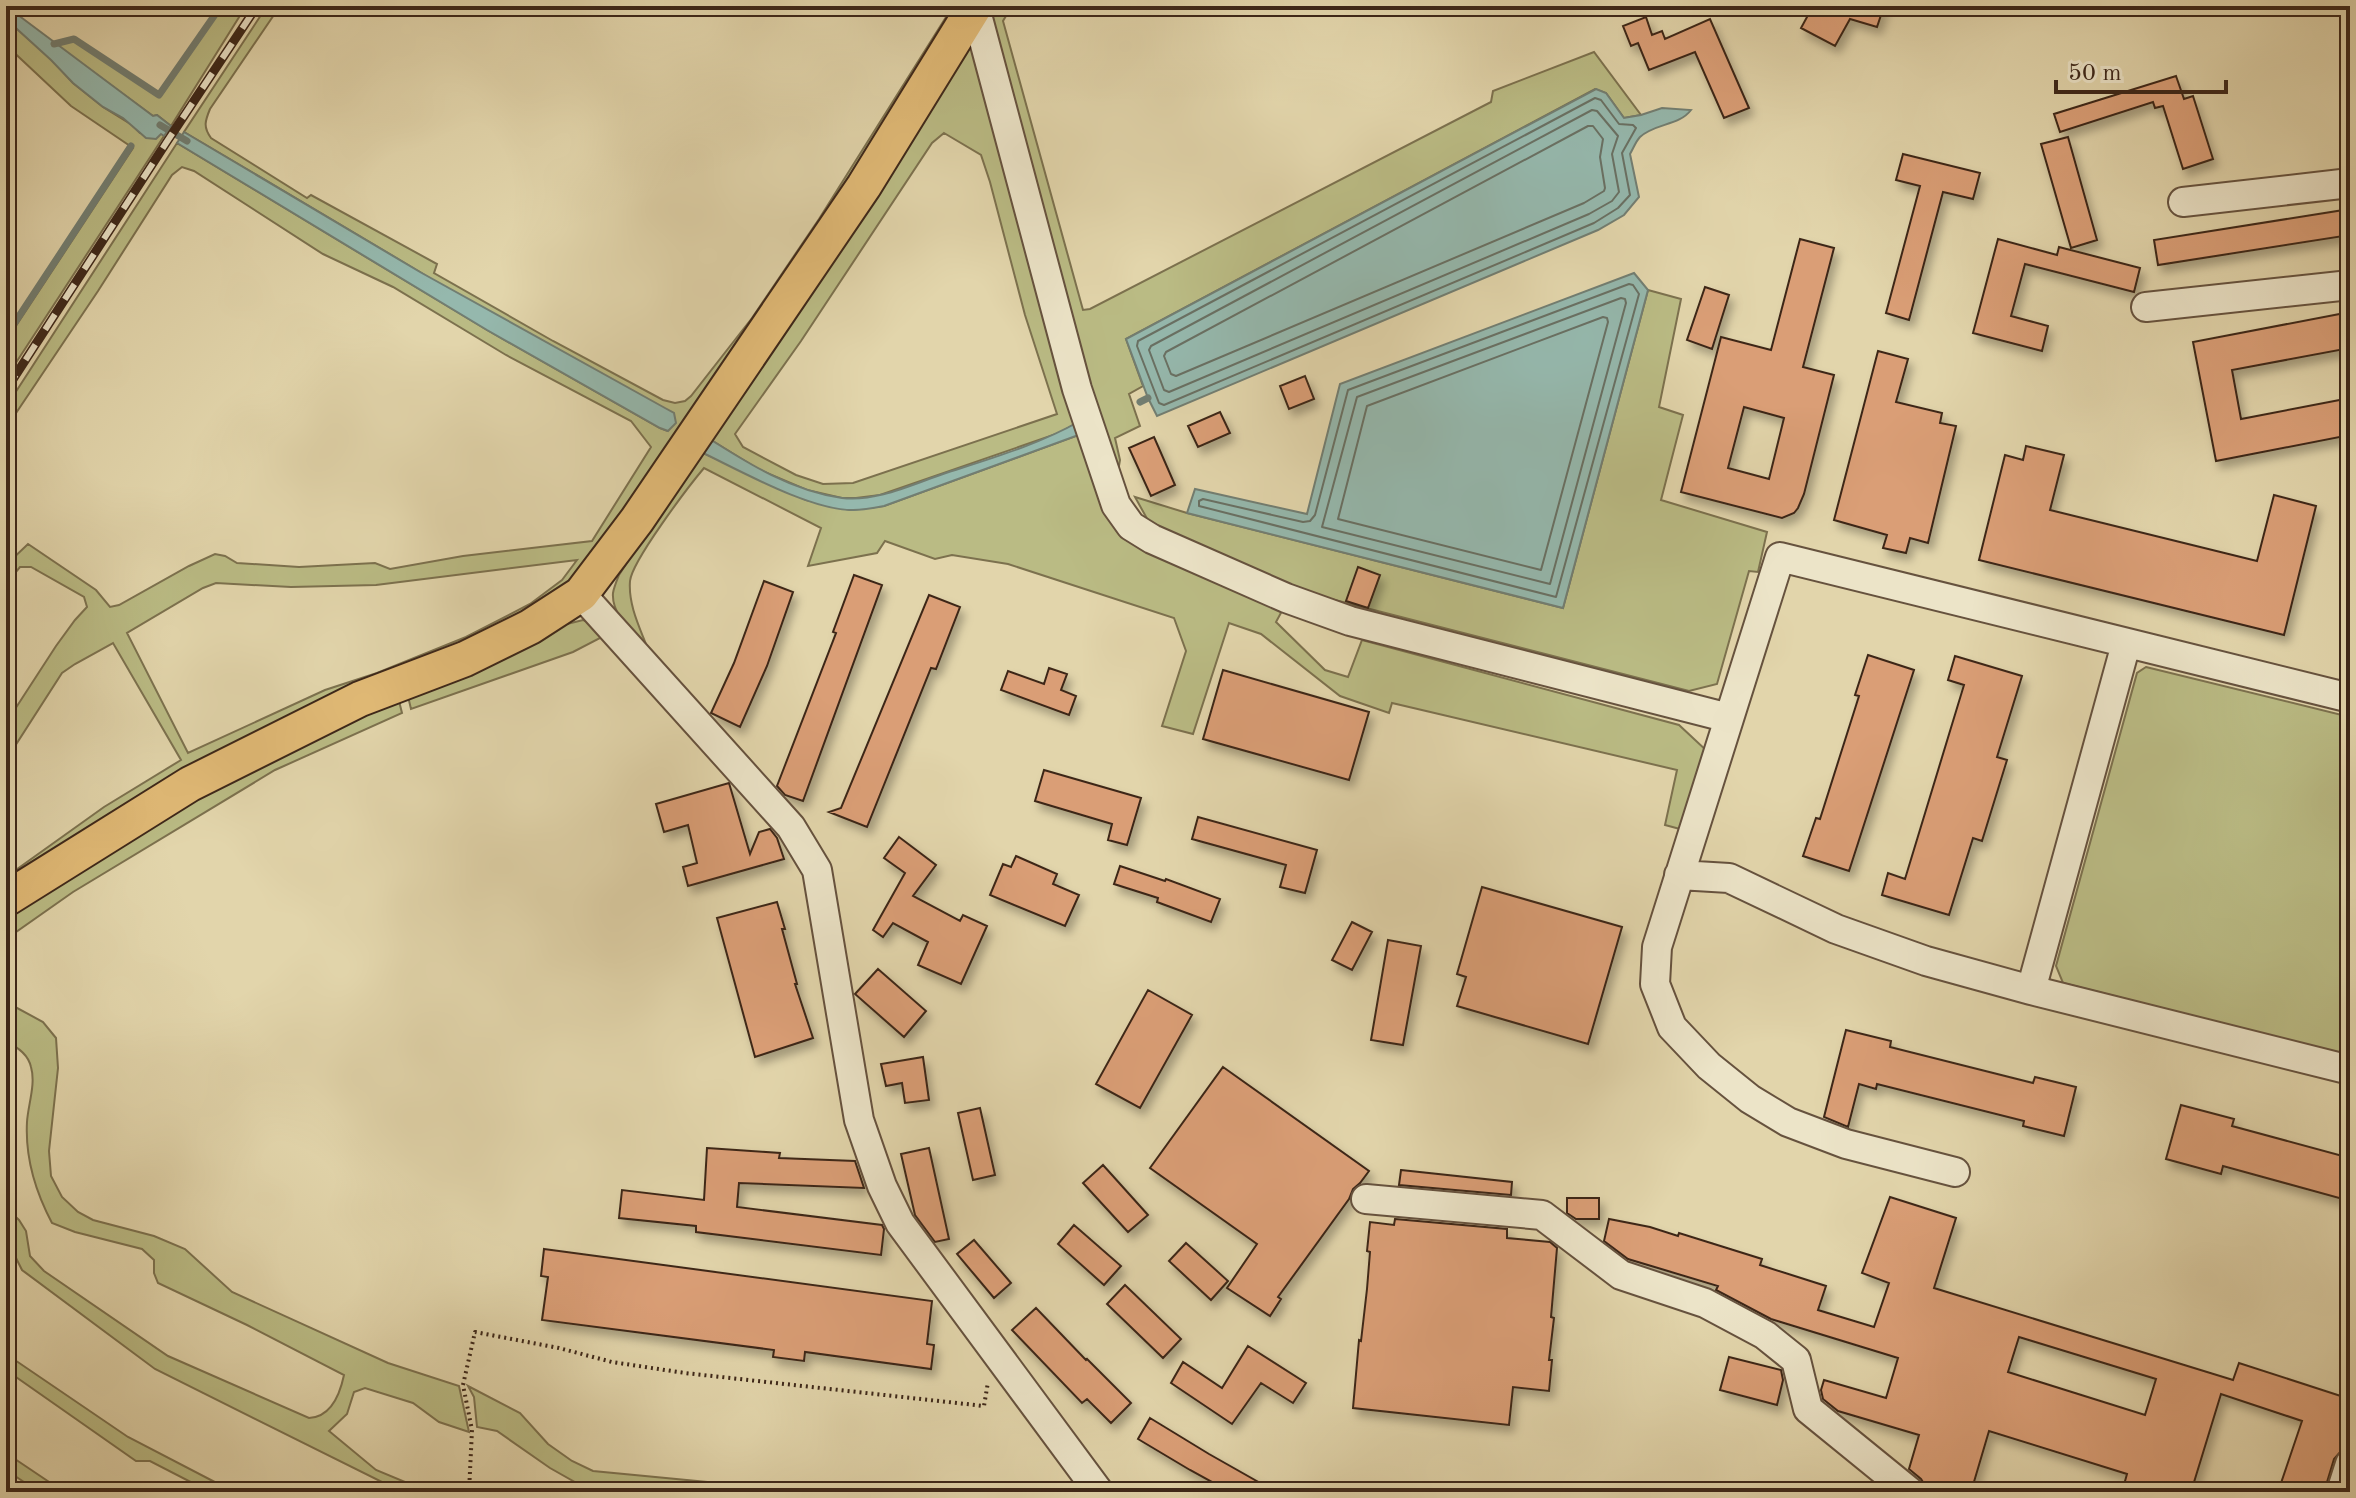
<svg xmlns="http://www.w3.org/2000/svg" width="2356" height="1498" font-family="'Old Standard TT',serif">
<style>
.green{fill:#babb84;stroke:#7c714e;stroke-width:2;fill-rule:evenodd}
.water{fill:#95b8ad;stroke:#727e72;stroke-width:2}
.lines{fill:none;stroke-linecap:round;stroke-linejoin:round}
.shore{stroke:#697063;stroke-width:2}
.stream{stroke:#727e72;stroke-width:7}
.building{fill:#da9e76;stroke:#3d2719;stroke-width:2;fill-rule:evenodd;filter:url(#shadow)}
.minor-casing{stroke:#66523e;stroke-width:32}
.major-casing{stroke:#3d2719;stroke-width:38}
.path{stroke:#3d2719;stroke-width:4;stroke-dasharray:2 4;stroke-linecap:butt}
.minor{stroke:#ece4c8;stroke-width:28}
.major{stroke:#e1ba76;stroke-width:34}
.rail-casing{stroke:#3d2719;stroke-width:9}
.rail{stroke:#ece4c8;stroke-width:6;stroke-dasharray:18;stroke-linecap:butt}
</style>
<defs>
<filter id="shadow"><feDropShadow dx="4.5" dy="7" stdDeviation="4" flood-color="#0004"/></filter>
</defs>
<rect width="100%" height="100%" fill="#e2d5ab"/>
<filter id="stains"><feTurbulence type="fractalNoise" baseFrequency=".0025" numOctaves="4"/><feColorMatrix values="0 0 0 0 .2 0 0 0 0 .09 0 0 0 0 .02 0 0 0 .5 -.17"/></filter>
<radialGradient id="worn" r=".72"><stop offset=".6" stop-color="#630" stop-opacity="0"/><stop offset="1" stop-color="#630" stop-opacity=".3"/></radialGradient>
<!-- green -->
<path class="green" d="M 223,6 L 246,6 L 171,126 L 157,115 L 153,116 L 55,44 L 74,41 L 160,97 Z
M 267,6 L 280,6 L 210,109 C 205,121 203,127 211,138 L 307,198 L 311,195 L 437,264 L 434,273 L 553,341 L 663,400 L 675,403 L 685,401 L 691,396 L 752,318 L 819,219 L 953,6 L 964,6 L 594,559 L 559,597 L 6,886 L 6,877 L 104,807 L 181,760 L 113,643 L 75,664 L 62,673 L 6,760 L 6,723 L 56,646 L 75,620 L 87,607 L 84,597 L 31,567 L 20,567 L 6,584 L 6,565 L 28,544 L 96,590 L 110,607 L 119,605 L 189,566 L 215,554 L 225,556 L 237,563 L 299,567 L 375,563 L 390,569 L 463,556 L 592,541 L 651,447 L 631,421 L 506,355 L 393,287 L 323,254 L 194,171 L 182,167 L 172,175 L 98,291 L 6,428 L 6,407 L 177,143 L 487,330 L 660,428 L 668,431 L 420,272 L 184,132 ZM 577,560 L 562,580 L 530,604 L 466,637 L 377,673 L 325,690 L 188,753 L 127,633 L 203,588 L 216,583 L 291,587 L 376,585 Z
M 991,6 L 1012,6 L 1003,21 L 1083,310 L 1090,309 L 1491,102 L 1493,91 L 1594,52 L 1641,115 L 1624,118 L 1606,93 L 1595,89 L 1126,339 L 1143,386 L 1129,394 L 1140,426 L 1115,438 L 1120,460 L 1115,489 L 989,9 Z
M 6,19 L 52,60 L 73,83 L 103,107 L 132,125 L 140,133 L 161,133 L 164,136 L 6,378 L 6,341 L 133,148 L 71,106 L 6,45 Z
M 977,42 L 1080,421 L 1059,433 L 880,495 L 856,498 L 842,498 L 807,490 L 758,469 L 708,438 L 969,44 ZM 944,133 L 981,155 L 990,182 L 1025,315 L 1057,414 L 853,483 L 823,484 L 796,475 L 743,447 L 735,434 L 801,341 L 932,143 Z
M 1648,290 L 1681,299 L 1659,407 L 1683,415 L 1661,500 L 1767,532 L 1758,572 L 1749,571 L 1717,684 L 1689,691 L 1292,589 L 1150,524 L 1135,497 L 1187,513 L 1563,608 Z
M 1084,433 L 1103,498 L 1283,609 L 1276,622 L 1325,670 L 1348,677 L 1362,640 L 1679,725 L 1708,752 L 1680,829 L 1665,825 L 1677,770 L 1392,703 L 1389,713 L 1340,696 L 1261,634 L 1229,623 L 1193,734 L 1162,726 L 1186,651 L 1174,618 L 1008,564 L 952,555 L 935,559 L 885,541 L 877,553 L 808,566 L 821,528 L 704,468 C 688,487 632,561 630,581 C 628,606 641,630 649,652 C 636,636 611,616 613,593 C 614,587 617,580 619,575 L 699,451 L 806,500 L 850,510 L 884,506 Z
M 583,620 L 594,624 L 604,636 L 573,652 L 411,709 L 407,692 L 563,625 Z
M 2146,667 L 2350,717 L 2350,1056 L 2063,983 L 2056,966 L 2137,673 Z
M 398,697 L 402,713 L 275,770 L 73,892 L 6,939 L 6,915 L 226,781 Z
M 6,1002 L 43,1022 L 56,1038 L 58,1068 L 49,1151 L 51,1176 L 62,1197 L 78,1212 L 93,1220 L 154,1236 L 185,1249 L 232,1292 L 388,1363 L 459,1386 L 469,1432 L 439,1422 L 413,1403 L 365,1388 L 354,1392 L 347,1414 L 329,1431 L 376,1470 L 429,1492 L 402,1492 L 155,1369 L 22,1270 L 6,1238 L 6,1208 L 19,1220 L 26,1231 L 30,1256 L 44,1271 L 168,1356 L 309,1418 C 331,1417 340,1394 344,1375 L 247,1325 L 158,1283 L 154,1273 L 154,1260 L 142,1249 L 75,1232 L 52,1223 C 35,1191 25,1159 27,1122 C 28,1105 36,1084 31,1067 C 28,1054 18,1047 6,1042 Z
M 6,1354 L 128,1437 L 234,1492 L 210,1492 L 150,1461 L 136,1461 L 6,1370 Z
M 468,1386 L 520,1413 L 548,1444 L 572,1461 L 593,1471 L 749,1486 L 764,1492 L 610,1492 L 582,1486 L 550,1468 L 497,1431 L 477,1427 L 474,1397 Z
M 6,1453 L 64,1492 L 39,1492 L 6,1470 Z"/>
<!-- water -->
<path class="water" d="M 6,6 L 153,116 L 157,115 L 171,126 L 164,136 L 161,134 L 156,139 L 146,138 L 123,118 L 103,107 L 73,83 L 51,60 L 6,19 Z
M 1596,89 L 1606,93 L 1624,118 L 1641,115 L 1662,108 L 1691,110 C 1679,126 1655,123 1640,137 C 1636,141 1633,149 1630,154 L 1639,197 L 1624,215 L 1598,230 L 1157,416 L 1148,398 L 1126,339 Z
M 184,132 L 420,272 L 665,408 L 674,413 L 676,423 L 668,431 L 660,428 L 487,330 L 177,143 Z
M 1634,273 L 1648,290 L 1563,608 L 1187,513 L 1195,489 L 1307,514 L 1340,384 Z
M 1080,421 L 1084,433 L 884,506 C 874,508 863,510 853,510 C 809,510 739,470 699,451 L 708,438 C 749,464 792,491 842,498 C 876,502 911,485 943,474 C 989,459 1038,445 1080,421 Z"/>
<g class="lines">
<!-- shore -->
<path class="shore" d="M 1595,98 L 1601,100 L 1619,124 L 1633,125 L 1636,128 L 1622,153 L 1630,195 L 1618,208 L 1594,223 L 1164,405 L 1159,403 L 1137,346 L 1138,341 Z
M 1592,110 L 1597,111 L 1618,136 L 1612,154 L 1619,192 L 1612,201 L 1589,214 L 1169,392 L 1164,390 L 1149,350 L 1151,346 Z
M 1588,126 L 1593,126 L 1603,139 L 1600,157 L 1605,188 L 1604,191 L 1584,203 L 1176,376 L 1171,374 L 1164,356 L 1166,352 Z
M 1629,284 L 1633,285 L 1639,294 L 1556,597 L 1199,506 L 1199,501 L 1203,499 L 1303,522 L 1310,521 L 1315,515 L 1348,390 Z
M 1621,298 L 1625,299 L 1626,303 L 1550,584 L 1322,527 L 1357,397 Z
M 1603,317 L 1607,318 L 1608,322 L 1541,570 L 1338,519 L 1367,406 Z"/>
<!-- stream -->
<path class="stream" d="M 54,44 L 74,39 L 159,95 L 221,6
M 160,125 L 187,141
M 6,336 L 131,146
M 1140,402 L 1148,398"/>
</g>
<!-- building -->
<path class="building" d="M 1813,6 L 1884,6 L 1877,27 L 1850,19 L 1835,46 L 1801,28 Z
M 1646,17 L 1652,35 L 1662,31 L 1665,39 L 1710,19 L 1749,108 L 1724,118 L 1695,52 L 1649,70 L 1638,43 L 1631,46 L 1623,26 Z
M 2176,76 L 2184,99 L 2193,96 L 2213,159 L 2183,169 L 2163,106 L 2155,108 L 2153,102 L 2060,132 L 2054,114 Z
M 2068,137 L 2097,240 L 2071,248 L 2041,144 Z
M 1903,154 L 1980,173 L 1973,199 L 1943,192 L 1909,320 L 1886,313 L 1920,186 L 1896,180 Z
M 2350,209 L 2350,235 L 2158,265 L 2154,240 Z
M 1800,239 L 1834,248 L 1803,367 L 1834,375 L 1804,494 L 1798,508 L 1794,513 L 1782,518 L 1681,492 L 1721,337 L 1771,350 ZM 1744,407 L 1784,418 L 1769,479 L 1728,468 Z
M 1998,239 L 2057,255 L 2059,247 L 2140,268 L 2134,292 L 2025,264 L 2011,316 L 2048,326 L 2042,351 L 1973,333 Z
M 1705,287 L 1729,295 L 1712,349 L 1687,340 Z
M 2350,312 L 2350,348 L 2232,370 L 2241,419 L 2350,398 L 2350,435 L 2216,461 L 2193,342 Z
M 1878,351 L 1908,359 L 1896,402 L 1942,413 L 1940,423 L 1956,426 L 1928,543 L 1910,538 L 1906,553 L 1883,548 L 1887,535 L 1834,520 Z
M 1305,376 L 1314,399 L 1289,409 L 1280,386 Z
M 1220,412 L 1230,433 L 1198,447 L 1188,426 Z
M 1154,437 L 1175,485 L 1151,496 L 1129,448 Z
M 2026,446 L 2064,455 L 2050,510 L 2257,561 L 2274,495 L 2316,506 L 2284,635 L 1979,560 L 2005,455 L 2023,460 Z
M 1358,567 L 1380,575 L 1368,608 L 1346,601 Z
M 854,575 L 882,585 L 803,801 L 785,795 L 777,786 L 836,633 L 833,632 Z
M 764,581 L 793,592 L 767,666 L 740,727 L 711,713 L 734,663 Z
M 929,595 L 960,607 L 936,669 L 931,668 L 867,827 L 829,812 L 841,808 Z
M 1868,655 L 1914,670 L 1849,871 L 1803,856 L 1816,818 L 1820,819 L 1859,696 L 1855,695 Z
M 1955,656 L 2022,676 L 1997,757 L 2007,760 L 1982,841 L 1973,838 L 1949,915 L 1882,895 L 1888,873 L 1905,879 L 1964,685 L 1948,680 Z
M 1049,668 L 1067,674 L 1061,690 L 1076,696 L 1069,715 L 1001,690 L 1008,671 L 1044,684 Z
M 1223,670 L 1369,712 L 1349,780 L 1203,739 Z
M 1044,770 L 1141,798 L 1127,845 L 1108,840 L 1112,824 L 1035,801 Z
M 729,783 L 750,854 L 759,832 L 770,829 L 777,838 L 784,859 L 688,886 L 683,867 L 697,863 L 688,825 L 664,832 L 656,804 Z
M 1198,817 L 1317,850 L 1305,893 L 1280,887 L 1286,865 L 1192,839 Z
M 899,837 L 936,865 L 913,896 L 960,921 L 963,915 L 987,926 L 961,984 L 918,965 L 928,942 L 893,923 L 883,937 L 873,930 L 905,873 L 884,858 Z
M 1016,856 L 1057,874 L 1053,884 L 1079,895 L 1065,926 L 990,895 L 1003,864 L 1011,867 Z
M 1120,866 L 1165,881 L 1166,879 L 1220,899 L 1211,922 L 1157,902 L 1158,898 L 1114,884 Z
M 1482,887 L 1622,927 L 1588,1044 L 1457,1006 L 1466,977 L 1457,974 Z
M 777,902 L 785,929 L 782,929 L 797,984 L 795,984 L 813,1038 L 755,1057 L 717,918 Z
M 1352,922 L 1372,932 L 1352,970 L 1332,960 Z
M 1388,940 L 1421,946 L 1403,1045 L 1371,1040 Z
M 878,969 L 926,1011 L 904,1037 L 855,994 Z
M 1148,990 L 1192,1015 L 1140,1108 L 1096,1084 Z
M 1846,1030 L 1891,1041 L 1890,1047 L 2033,1083 L 2035,1077 L 2076,1087 L 2064,1136 L 2023,1126 L 2024,1121 L 1877,1084 L 1876,1089 L 1859,1084 L 1848,1127 L 1824,1117 Z
M 923,1057 L 929,1100 L 905,1103 L 902,1083 L 886,1086 L 881,1064 Z
M 1223,1067 L 1369,1171 L 1360,1183 L 1353,1189 L 1349,1199 L 1278,1297 L 1281,1299 L 1270,1316 L 1227,1288 L 1257,1244 L 1150,1168 Z
M 2181,1105 L 2234,1119 L 2232,1126 L 2350,1158 L 2350,1201 L 2223,1166 L 2221,1174 L 2166,1159 Z
M 980,1108 L 995,1175 L 973,1180 L 958,1113 Z
M 707,1148 L 780,1153 L 779,1158 L 855,1161 L 864,1188 L 739,1183 L 737,1207 L 882,1225 L 884,1229 L 881,1255 L 696,1232 L 696,1226 L 619,1218 L 622,1190 L 704,1200 Z
M 929,1148 L 949,1239 L 935,1242 L 915,1215 L 901,1154 Z
M 1103,1165 L 1148,1215 L 1128,1232 L 1083,1183 Z
M 1401,1170 L 1512,1182 L 1511,1195 L 1399,1185 Z
M 1890,1197 L 1956,1218 L 1934,1288 L 2233,1380 L 2239,1363 L 2350,1399 L 2350,1429 L 2343,1449 L 2334,1459 L 2324,1492 L 2278,1492 L 2302,1421 L 2221,1394 L 2191,1492 L 2122,1492 L 2127,1474 L 1989,1431 L 1971,1492 L 1943,1492 L 1926,1487 L 1921,1479 L 1909,1469 L 1919,1435 L 1838,1411 L 1823,1399 L 1821,1390 L 1824,1380 L 1886,1398 L 1898,1358 L 1771,1319 L 1716,1290 L 1718,1286 L 1628,1259 L 1604,1241 L 1609,1219 L 1650,1227 L 1678,1236 L 1679,1233 L 1762,1259 L 1760,1265 L 1826,1286 L 1818,1310 L 1874,1327 L 1889,1283 L 1862,1273 ZM 2019,1337 L 2156,1379 L 2145,1415 L 2008,1372 Z
M 1567,1198 L 1599,1198 L 1599,1219 L 1576,1219 L 1567,1213 Z
M 1395,1219 L 1507,1229 L 1507,1238 L 1550,1242 L 1557,1248 L 1551,1317 L 1554,1318 L 1549,1360 L 1552,1360 L 1549,1391 L 1513,1387 L 1509,1425 L 1353,1408 L 1359,1340 L 1361,1341 L 1367,1289 L 1370,1252 L 1367,1251 L 1370,1222 L 1394,1225 Z
M 1074,1225 L 1121,1266 L 1104,1285 L 1058,1244 Z
M 974,1240 L 1011,1283 L 994,1298 L 957,1254 Z
M 1186,1243 L 1228,1281 L 1211,1300 L 1169,1261 Z
M 544,1249 L 932,1301 L 927,1344 L 934,1345 L 931,1369 L 805,1352 L 804,1361 L 773,1357 L 774,1350 L 542,1320 L 548,1277 L 541,1276 Z
M 1125,1285 L 1181,1339 L 1163,1358 L 1107,1304 Z
M 1036,1308 L 1086,1360 L 1087,1359 L 1131,1403 L 1111,1423 L 1087,1399 L 1082,1403 L 1012,1330 Z
M 1248,1346 L 1306,1383 L 1293,1403 L 1261,1383 L 1232,1424 L 1171,1383 L 1183,1362 L 1222,1388 Z
M 1729,1357 L 1781,1370 L 1783,1380 L 1777,1405 L 1720,1390 Z
M 1150,1418 L 1209,1454 L 1276,1492 L 1230,1492 L 1190,1470 L 1138,1439 Z"/>
<g class="lines">
<defs>
<path id="minor" d="M 975,7 L 1077,389 L 1116,505 L 1131,526 L 1152,539 L 1286,598 L 1350,621 L 1729,718
M 2183,202 L 2350,183
M 2146,307 L 2350,285
M 581,594 L 791,827 L 817,870 L 859,1120 L 882,1186 L 900,1223 L 1099,1492
M 1679,875 L 1729,878 L 1836,929 L 1926,961 L 2031,990 L 2350,1070
M 2031,990 L 2126,644
M 1955,1172 L 1846,1144 L 1788,1122 L 1750,1099 L 1709,1066 L 1672,1027 L 1655,984 L 1657,947 L 1780,557 L 2350,698
M 1366,1199 L 1542,1215 L 1621,1275 L 1705,1303 L 1765,1335 L 1796,1360 L 1808,1409 L 1910,1492
M 2341,1492 L 2350,1464"/>
<path id="major" d="M 6,899 L 190,784 L 360,699 L 465,659 L 530,627 L 581,594 L 637,520 L 864,186 L 975,6"/>
</defs>
<!-- minor casing -->
<use href="#minor" class="minor-casing"/>
<!-- major casing -->
<use href="#major" class="major-casing"/>
<!-- path -->
<path class="path" d="M 469,1492 L 472,1430 L 463,1385 L 475,1332 L 559,1348 L 612,1362 L 685,1373 L 984,1406 L 988,1382"/>
<!-- minor -->
<use href="#minor" class="minor"/>
<!-- major -->
<use href="#major" class="major"/>
<defs>
<path id="rail" d="M 6,390 L 166,143 L 257,6"/>
</defs>
<!-- rail casing -->
<use href="#rail" class="rail-casing"/>
<!-- rail -->
<use href="#rail" class="rail"/>
</g>
<!-- margin -->
<rect width="2356" height="1498" fill="none" stroke="#e2d5ab" stroke-width="32"/>
<rect x="8" y="8" width="2340" height="1482" fill="none" stroke="#3d2719" stroke-width="4"/>
<rect x="16" y="16" width="2324" height="1466" fill="none" stroke="#3d2719" stroke-width="2"/>
<!-- scale -->
<path d="M2056 80v12h170v-12" fill="none" stroke="#3d2719" stroke-width="4"/>
<text x="2068" y="80" font-size="24" fill="#3d2719" stroke="#ece4c8" stroke-width="6" paint-order="stroke">50 m</text>
<rect width="100%" height="100%" filter="url(#stains)"/>
<rect width="100%" height="100%" fill="url(#worn)"/>
</svg>
